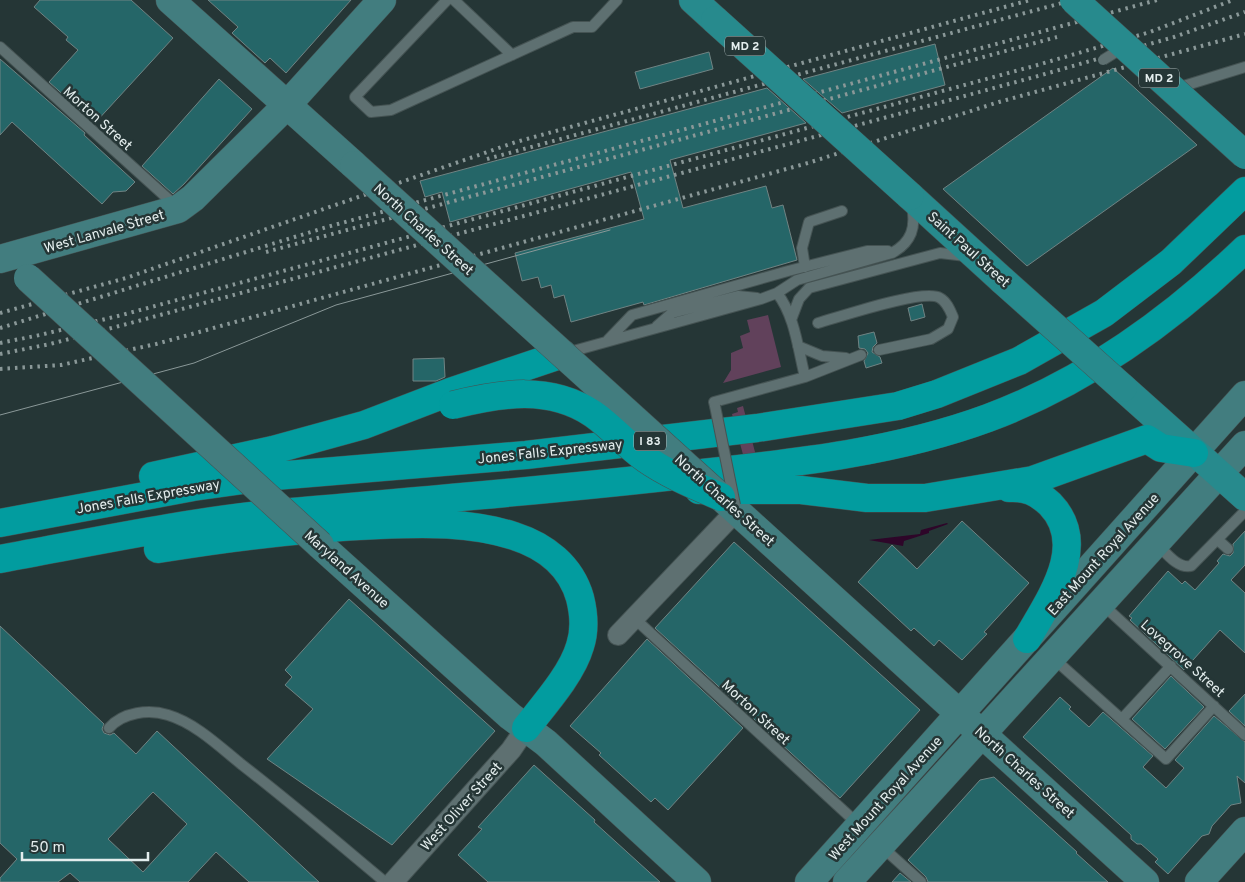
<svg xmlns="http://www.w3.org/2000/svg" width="1245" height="882" font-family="Overpass,sans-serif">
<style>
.green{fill:#61415b}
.water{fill:#2e0629}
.building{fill:#256668;stroke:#708383;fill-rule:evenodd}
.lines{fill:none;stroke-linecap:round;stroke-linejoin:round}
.service-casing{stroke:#455353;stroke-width:12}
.minor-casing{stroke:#455353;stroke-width:22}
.secondary-casing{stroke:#455353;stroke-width:29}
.primary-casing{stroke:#455353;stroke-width:29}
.motorway-casing{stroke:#455353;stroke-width:29}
.service{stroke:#5e7071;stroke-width:10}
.minor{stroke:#5e7071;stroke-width:20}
.secondary{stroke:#427d7f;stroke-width:28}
.primary{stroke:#278a8d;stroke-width:28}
.motorway{stroke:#029c9f;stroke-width:28}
.tram{stroke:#8a9898;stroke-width:1}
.rail{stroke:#8a9898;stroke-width:4;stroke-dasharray:2.5 5;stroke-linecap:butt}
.service-bridge-casing{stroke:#455353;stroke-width:12;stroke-linecap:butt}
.secondary-bridge-casing{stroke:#455353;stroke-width:29;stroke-linecap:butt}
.primary-bridge-casing{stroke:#455353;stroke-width:29;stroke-linecap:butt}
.motorway-bridge-casing{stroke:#455353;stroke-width:29;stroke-linecap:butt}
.service-bridge{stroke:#5e7071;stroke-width:10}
.secondary-bridge{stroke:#427d7f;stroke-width:28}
.primary-bridge{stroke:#278a8d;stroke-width:28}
.motorway-bridge{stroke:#029c9f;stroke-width:28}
.labels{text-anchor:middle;stroke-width:5;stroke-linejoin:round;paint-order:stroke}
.shield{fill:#253636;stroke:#aab6b6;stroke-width:1}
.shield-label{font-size:12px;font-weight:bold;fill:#e3eded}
.street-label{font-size:14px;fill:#e3eded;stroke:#253636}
</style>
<rect width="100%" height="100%" fill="#253636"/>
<!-- green -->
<path class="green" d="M 768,315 L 781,367 L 723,383 L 731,370 L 731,353 L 743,348 L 740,336 L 750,332 L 747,320 Z
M 743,406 L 767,498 L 751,484 L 732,414 L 738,412 L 737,408 Z"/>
<!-- water -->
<path class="water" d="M 947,523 L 948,524 L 929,531 L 929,533 L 904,541 L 903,546 L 869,540 L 920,534 L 921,530 Z"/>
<!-- building -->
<path class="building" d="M 40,0 L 131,0 L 173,38 L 95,123 L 49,82 L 78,50 L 66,40 L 68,37 L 34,7 Z
M 208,0 L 351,0 L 286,73 L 270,58 L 265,63 L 232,33 L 238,27 Z
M 935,44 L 945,85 L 842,113 L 803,79 Z
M 709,52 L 713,69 L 640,89 L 635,72 Z
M 0,59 L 85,133 L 84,135 L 135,182 L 126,191 L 113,192 L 102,204 L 12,122 L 0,135 Z
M 1113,68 L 1197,145 L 1027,266 L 943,189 Z
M 219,79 L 252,109 L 184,184 L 173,194 L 142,166 Z
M 767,88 L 806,123 L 670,160 L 683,208 L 766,186 L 772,208 L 783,205 L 797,260 L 644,305 L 643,302 L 571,322 L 564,295 L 554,298 L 551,285 L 541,288 L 538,277 L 522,281 L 515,253 L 644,219 L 631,172 L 450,222 L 442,192 L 425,197 L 420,181 Z
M 922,304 L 925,317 L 911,321 L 908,308 Z
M 874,332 L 877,343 L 873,347 L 872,352 L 880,357 L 882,363 L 866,368 L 864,361 L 868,353 L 865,349 L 859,348 L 858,336 Z
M 444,358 L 445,377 L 436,381 L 413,381 L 413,359 Z
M 962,521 L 1029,583 L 984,632 L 987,634 L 962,660 L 939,640 L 934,646 L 914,628 L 911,631 L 858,582 L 892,545 L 917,569 Z
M 1245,531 L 1245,565 L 1231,580 L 1245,593 L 1245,653 L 1220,630 L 1184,670 L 1130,620 L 1132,618 L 1129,616 L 1168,571 L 1182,584 L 1185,581 L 1195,590 L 1219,563 L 1217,561 L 1223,554 L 1230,556 L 1233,553 L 1233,544 Z
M 734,542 L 920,710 L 840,798 L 655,628 Z
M 349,599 L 495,731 L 392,845 L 267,759 L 313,709 L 285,685 L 292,677 L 285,670 Z
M 0,626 L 104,724 L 102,729 L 104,733 L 110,735 L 114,733 L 136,754 L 157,731 L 319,882 L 249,882 L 216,852 L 188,882 L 80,882 L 70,873 L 58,882 L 0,882 L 0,878 L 17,859 L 0,843 ZM 153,792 L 187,824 L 143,872 L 108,839 Z
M 647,639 L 743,728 L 668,810 L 655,798 L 651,802 L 599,755 L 601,753 L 570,726 Z
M 1171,676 L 1204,707 L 1165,749 L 1132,719 Z
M 1245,694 L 1245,726 L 1229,711 Z
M 1060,697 L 1071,707 L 1069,709 L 1089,727 L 1103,712 L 1153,756 L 1143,767 L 1166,788 L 1184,768 L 1175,760 L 1214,716 L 1245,742 L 1245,783 L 1237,776 L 1241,803 L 1231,805 L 1212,826 L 1209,834 L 1202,836 L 1168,874 L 1155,862 L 1158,859 L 1141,844 L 1137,844 L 1131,839 L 1131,835 L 1023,737 Z
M 534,765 L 595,820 L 594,822 L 660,882 L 488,882 L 458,855 L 482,829 L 478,827 Z
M 994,777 L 1077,852 L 1076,853 L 1108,882 L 928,882 L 926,877 L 908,860 L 980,780 Z
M 900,873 L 911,882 L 892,882 Z"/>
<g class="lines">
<defs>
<path id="service" d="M 447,0 L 355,97 L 371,112 L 391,110 L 573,27 L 592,27 L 617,0
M 454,0 L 512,55
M 0,47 L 176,206
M 1177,88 L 1245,67
M 805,267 L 802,248 L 809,222 L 842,211
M 777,293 C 795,316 798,349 805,377
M 791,320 L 799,299 L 809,288 L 940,253 L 966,256
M 818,323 C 840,317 924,288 940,298 C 947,302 950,310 953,317 L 948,329 L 931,339 L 879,350
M 657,326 L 672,313 L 738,296 L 757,298
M 608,340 L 632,315 L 788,271 L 867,251 L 888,251
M 798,346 L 822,356 L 846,358
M 566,353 L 761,299 L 777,293 L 797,280 L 892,253 C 912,242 916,227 912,206
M 715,406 L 714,402 L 805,377 L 861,355
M 1218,540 L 1228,549
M 1157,544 C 1166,553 1178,569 1191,566 L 1245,511
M 1102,604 L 1245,735
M 634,618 L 859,825
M 1052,657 L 1166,759 L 1214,706
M 1122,719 L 1171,666
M 109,728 C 123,712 149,709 168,715 C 195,723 219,746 241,764 C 290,802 337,842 385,882
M 881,846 L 921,882"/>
<path id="minor" d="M 618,635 L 736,511
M 393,882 L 511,750 L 526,728"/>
<path id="secondary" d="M 170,0 L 354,165
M 0,259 L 178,209 L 193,198 L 287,105 L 382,0
M 721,497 L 1145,882
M 320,545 L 510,716 L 546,743 L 697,882
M 809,882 L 1245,395
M 847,882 L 1245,445
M 1199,882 L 1245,831"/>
<path id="primary" d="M 693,0 L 715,20
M 910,196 L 1002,280
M 1123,388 L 1245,497"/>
<path id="motorway" d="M 153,476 L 273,450 L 364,425 L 450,392 L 563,354
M 1009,488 C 1026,487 1037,492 1050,504 C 1090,545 1049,600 1027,639
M 699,490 L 801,490 L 867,498 L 925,498 L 1033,480 L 1147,439 L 1161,448 L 1194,453
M 0,523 L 193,487 L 263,477 L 526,455 L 757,428 L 898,406 L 937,394 L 1019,361 L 1104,313 L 1171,262 L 1245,191
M 158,549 C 231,537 305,528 380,525 C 424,523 471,522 514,536 C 545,546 571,566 580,598 C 584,614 585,631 580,646 C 572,674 544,705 526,728
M 0,559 C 93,542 185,522 279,513 C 417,501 554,490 692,474 C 792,463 893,453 988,418 C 1085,382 1171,320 1245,249"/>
</defs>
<!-- service casing -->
<use href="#service" class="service-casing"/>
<!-- minor casing -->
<use href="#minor" class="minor-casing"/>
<!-- secondary casing -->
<use href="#secondary" class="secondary-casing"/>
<!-- primary casing -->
<use href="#primary" class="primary-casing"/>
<!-- motorway casing -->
<use href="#motorway" class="motorway-casing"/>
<!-- service -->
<use href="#service" class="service"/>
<!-- minor -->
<use href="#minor" class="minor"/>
<!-- secondary -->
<use href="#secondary" class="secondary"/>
<!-- primary -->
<use href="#primary" class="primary"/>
<!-- motorway -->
<use href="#motorway" class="motorway"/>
<!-- tram -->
<path class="tram" d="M 0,415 L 194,363 L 336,305 L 610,230"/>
<!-- rail -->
<path class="rail" d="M 487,159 L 1073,0
M 266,252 L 1057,37
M 0,313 L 126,278 L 516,142 L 1030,0
M 0,328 L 327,227 L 1157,0
M 0,343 L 40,335 L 122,315 L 1034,66 L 1150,32 L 1233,0
M 0,354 L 50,344 L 127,324 L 1038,76 L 1174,37 L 1245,12
M 0,369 L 61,365 L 156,344 L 808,163 L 999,102 L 1245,34"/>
<defs>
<path id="service-bridge" d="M 1103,60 L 1124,47
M 715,406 L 735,505"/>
<path id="secondary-bridge" d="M 354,165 L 716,493
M 28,278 L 320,545"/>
<path id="primary-bridge" d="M 1074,0 L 1245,155
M 715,20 L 910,196
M 1002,280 L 1123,388"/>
<path id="motorway-bridge" d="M 453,405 C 501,393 550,385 593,414 C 612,427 627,446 646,459 C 669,475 696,486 721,497"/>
</defs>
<!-- service-bridge casing -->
<use href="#service-bridge" class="service-bridge-casing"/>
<!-- secondary-bridge casing -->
<use href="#secondary-bridge" class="secondary-bridge-casing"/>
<!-- primary-bridge casing -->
<use href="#primary-bridge" class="primary-bridge-casing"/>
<!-- motorway-bridge casing -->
<use href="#motorway-bridge" class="motorway-bridge-casing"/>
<!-- service-bridge -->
<use href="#service-bridge" class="service-bridge"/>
<!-- secondary-bridge -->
<use href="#secondary-bridge" class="secondary-bridge"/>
<!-- primary-bridge -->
<use href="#primary-bridge" class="primary-bridge"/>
<!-- motorway-bridge -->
<use href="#motorway-bridge" class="motorway-bridge"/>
</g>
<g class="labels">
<!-- shield labels -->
<g class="shield">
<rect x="725" y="36.5" width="40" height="19" rx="4"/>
<rect x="1139" y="68.5" width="40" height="19" rx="4"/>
<rect x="634" y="431.5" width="32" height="19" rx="4"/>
</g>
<g class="shield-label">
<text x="745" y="50">MD 2</text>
<text x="1159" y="82">MD 2</text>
<text x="650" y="445">I 83</text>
</g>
<!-- street labels -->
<g class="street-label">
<text transform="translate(98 118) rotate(42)" y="5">Morton Street</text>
<text transform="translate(424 229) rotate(42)" y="5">North Charles Street</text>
<text transform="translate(104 231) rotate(-16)" y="5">West Lanvale Street</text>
<text transform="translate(969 249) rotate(42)" y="5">Saint Paul Street</text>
<text transform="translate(550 451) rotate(-6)" y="5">Jones Falls Expressway</text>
<text transform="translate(148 496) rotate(-10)" y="5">Jones Falls Expressway</text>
<text transform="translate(725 500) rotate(42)" y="5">North Charles Street</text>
<text transform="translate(1103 554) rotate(-48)" y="5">East Mount Royal Avenue</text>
<text transform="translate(347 569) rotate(42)" y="5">Maryland Avenue</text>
<text transform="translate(1183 658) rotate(42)" y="5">Lovegrove Street</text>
<text transform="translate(756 712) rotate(43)" y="5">Morton Street</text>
<text transform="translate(1025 772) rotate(42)" y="5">North Charles Street</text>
<text transform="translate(885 798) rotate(-48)" y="5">West Mount Royal Avenue</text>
<text transform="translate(461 806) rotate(-48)" y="5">West Oliver Street</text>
</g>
</g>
<!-- scale -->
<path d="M22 852v8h126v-8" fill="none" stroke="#e3eded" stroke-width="2.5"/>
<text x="30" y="852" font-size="15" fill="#e3eded" stroke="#253636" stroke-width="4" paint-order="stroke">50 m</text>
</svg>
